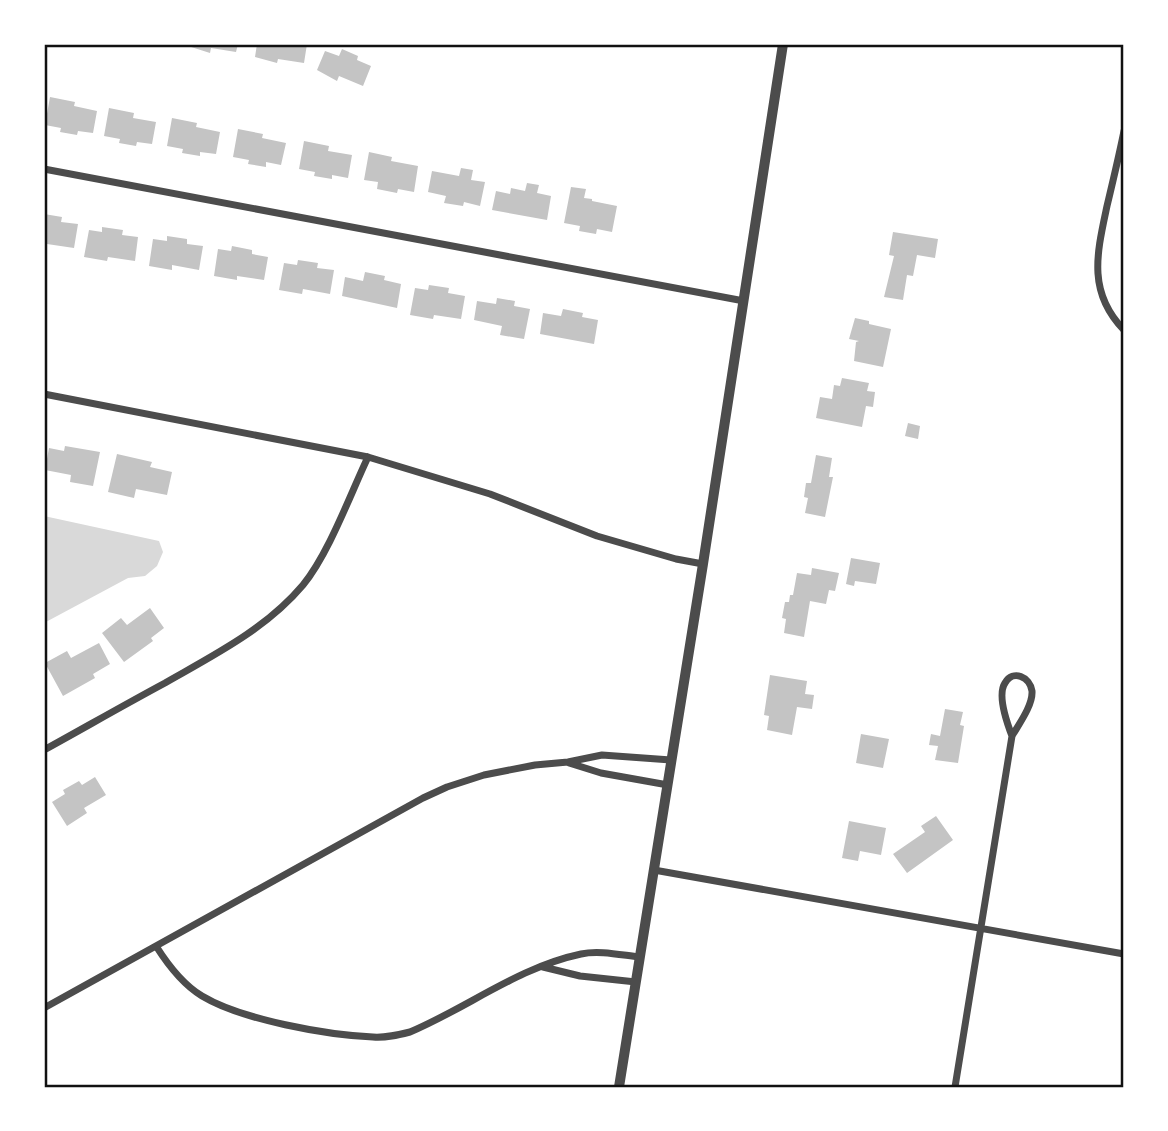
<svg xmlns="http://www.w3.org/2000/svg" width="1168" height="1131" font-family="Literata,serif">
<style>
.water{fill:#d9d9d9}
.building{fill:#c4c4c4}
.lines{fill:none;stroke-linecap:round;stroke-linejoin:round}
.minor{stroke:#4c4c4c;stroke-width:7}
.tertiary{stroke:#4c4c4c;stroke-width:10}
.neatline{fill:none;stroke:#111;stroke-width:2.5}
</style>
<rect width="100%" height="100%" fill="#fff"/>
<!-- water -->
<path class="water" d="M 44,516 L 159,541 L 163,552 L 157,566 L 145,576 L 128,578 L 44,623 Z"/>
<!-- building -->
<path class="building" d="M 188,44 L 238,44 L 236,52 L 211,48 L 210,53 L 188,46 Z
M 257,44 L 307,44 L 304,63 L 278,59 L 277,63 L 255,57 Z
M 342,49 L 358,56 L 357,60 L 371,66 L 363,86 L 339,76 L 337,81 L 317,70 L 325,51 L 339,56 Z
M 50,97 L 75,102 L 74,106 L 97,111 L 93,133 L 78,131 L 77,135 L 60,132 L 61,128 L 45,125 Z
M 109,108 L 134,113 L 133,118 L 156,122 L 152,144 L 137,142 L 136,146 L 119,143 L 120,139 L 104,136 Z
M 172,118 L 197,123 L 196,127 L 220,132 L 216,154 L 200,152 L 200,156 L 182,153 L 183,149 L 167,146 Z
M 238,129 L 263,134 L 262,138 L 286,143 L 281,165 L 266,162 L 266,167 L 248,164 L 249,160 L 233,157 Z
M 304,141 L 329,146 L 328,151 L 352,155 L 348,178 L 332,175 L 332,179 L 314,176 L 315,172 L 299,169 Z
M 369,152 L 392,157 L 391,161 L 418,166 L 414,192 L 398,189 L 397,193 L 377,189 L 378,182 L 364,180 Z
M 461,168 L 473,170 L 471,180 L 485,182 L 480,206 L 464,202 L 463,206 L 444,203 L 446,196 L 428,192 L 432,171 L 459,176 Z
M 527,183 L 539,185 L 537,193 L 551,196 L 547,220 L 492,210 L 496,191 L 510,194 L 511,188 L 525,191 Z
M 571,187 L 586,189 L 584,198 L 592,199 L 592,201 L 617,206 L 612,232 L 597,229 L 596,234 L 579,231 L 580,226 L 564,223 Z
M 44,214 L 62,217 L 61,222 L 78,224 L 74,248 L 47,244 L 46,248 L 44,247 Z
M 102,227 L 123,230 L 122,235 L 138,237 L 135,261 L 108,257 L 107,261 L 84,257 L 89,230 L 102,232 Z
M 893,232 L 938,239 L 935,258 L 917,255 L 913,276 L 907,275 L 903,300 L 884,297 L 894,256 L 889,255 Z
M 167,236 L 187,239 L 187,244 L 203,246 L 199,270 L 172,265 L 172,270 L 149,266 L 153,239 L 167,241 Z
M 232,246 L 252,250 L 252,254 L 268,257 L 264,280 L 237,276 L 237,280 L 214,276 L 218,249 L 231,251 Z
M 298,260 L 318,263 L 317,268 L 334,270 L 330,294 L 303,289 L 302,294 L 279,290 L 284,263 L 297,265 Z
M 365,272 L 385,276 L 384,280 L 401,284 L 397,308 L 342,296 L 345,277 L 363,281 Z
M 429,285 L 449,288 L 448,293 L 465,296 L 461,319 L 434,315 L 433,319 L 410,315 L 415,288 L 428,290 Z
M 497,298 L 515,301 L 514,306 L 530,309 L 524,339 L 500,335 L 502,326 L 474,320 L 477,301 L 496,304 Z
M 563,309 L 583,313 L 582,317 L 598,320 L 594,344 L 540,334 L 543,313 L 561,316 Z
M 855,318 L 869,321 L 869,324 L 891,329 L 883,367 L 854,361 L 856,342 L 859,341 L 849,339 Z
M 842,378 L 869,383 L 867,391 L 875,392 L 873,407 L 866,406 L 862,427 L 816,418 L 820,397 L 832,399 L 834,385 L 840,386 Z
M 908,423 L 920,426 L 918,439 L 905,436 Z
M 65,446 L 100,452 L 93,486 L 70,482 L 71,475 L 45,470 L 49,448 L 64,451 Z
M 117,454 L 152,462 L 150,467 L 172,472 L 167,495 L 136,489 L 134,498 L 108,492 Z
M 816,455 L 832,458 L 829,477 L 833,477 L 825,517 L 805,513 L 808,498 L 804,497 L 806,483 L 811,483 Z
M 851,558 L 880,563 L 876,584 L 855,581 L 854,586 L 846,584 Z
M 812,568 L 839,573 L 835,591 L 829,590 L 826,604 L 810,601 L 804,637 L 784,633 L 786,619 L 782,618 L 785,602 L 789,602 L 790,595 L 793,595 L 797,573 L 811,575 Z
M 150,608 L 164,628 L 151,638 L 153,641 L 124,662 L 102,633 L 121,618 L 127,625 Z
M 99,643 L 110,664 L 93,674 L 95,678 L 63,696 L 45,663 L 67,651 L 71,658 Z
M 770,675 L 807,681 L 805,694 L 814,695 L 812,709 L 797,707 L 792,735 L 767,730 L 769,716 L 764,715 Z
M 945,709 L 963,712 L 960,725 L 964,726 L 958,763 L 935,760 L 938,746 L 929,745 L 931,734 L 940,736 Z
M 861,734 L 889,739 L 883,768 L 856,763 Z
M 95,777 L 106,795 L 84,808 L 87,813 L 67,826 L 52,802 L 65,794 L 63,790 L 79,781 L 82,785 Z
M 936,816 L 953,840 L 907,873 L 893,854 L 925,832 L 921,826 Z
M 849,821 L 886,828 L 881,855 L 860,851 L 858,861 L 842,858 Z"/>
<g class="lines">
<!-- minor -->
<path class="minor" d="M 1124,131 C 1119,156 1113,181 1107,206 C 1097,253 1087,292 1124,330
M 44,169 L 744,301
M 44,394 L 368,457 L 490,494 L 597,536 L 676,559 L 703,564
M 44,750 C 84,728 124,705 165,683 C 214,655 266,629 303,585 C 329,553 350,495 368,457
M 569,763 L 601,773 L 668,785
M 654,870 L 1124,954
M 156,946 C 168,965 182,984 202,996 C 242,1020 327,1035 373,1037 C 386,1038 398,1035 410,1032 C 467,1008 519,967 581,954 C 599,950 621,955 639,957
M 543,967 L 580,976 L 636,982
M 44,1008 L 423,798 L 447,787 L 484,775 L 535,765 L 568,762 L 602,755 L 671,760
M 955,1087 L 1012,736 C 1019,724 1033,705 1032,691 C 1030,677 1013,669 1005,683 C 997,695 1007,723 1012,736"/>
<!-- tertiary -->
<path class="tertiary" d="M 619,1087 L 703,564 L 783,44"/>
</g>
<!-- border -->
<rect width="1168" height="1131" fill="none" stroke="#ffffff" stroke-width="91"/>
<rect x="46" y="46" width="1076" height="1040" class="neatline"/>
</svg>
